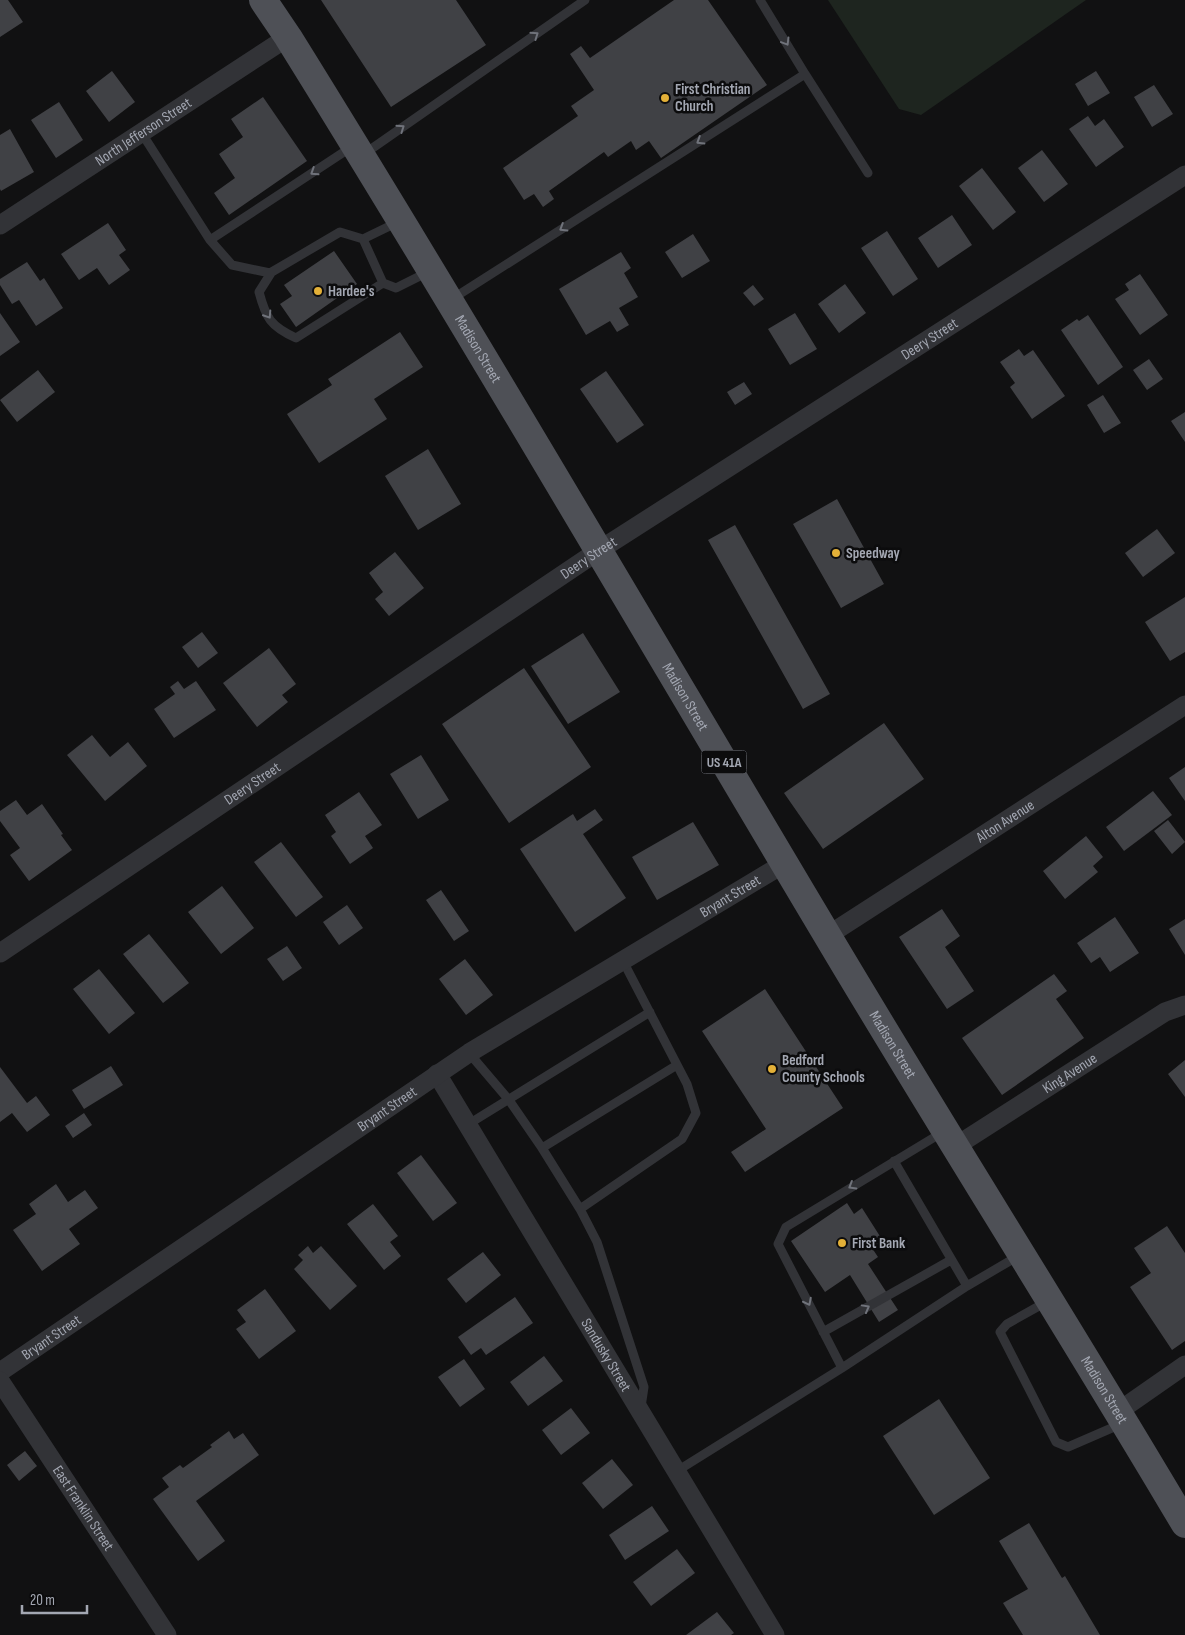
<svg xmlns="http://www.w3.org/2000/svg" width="1185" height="1635" font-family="'Sofia Sans Condensed',sans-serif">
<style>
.green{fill:#1e251f}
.building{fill:#404145}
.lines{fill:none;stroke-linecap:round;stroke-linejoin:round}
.service{stroke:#323337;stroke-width:9}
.minor{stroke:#323337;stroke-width:19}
.primary{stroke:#4e5056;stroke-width:28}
.oneway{stroke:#70737b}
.poi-dot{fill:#e3b038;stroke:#0c0c0d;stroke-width:2}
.labels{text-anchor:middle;stroke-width:5;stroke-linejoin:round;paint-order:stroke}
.shield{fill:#0c0c0d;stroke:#767880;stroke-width:1}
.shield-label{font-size:14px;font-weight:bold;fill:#a3a7b2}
.poi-label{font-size:15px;font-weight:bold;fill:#a3a7b2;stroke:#0c0c0d;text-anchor:start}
.street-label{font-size:15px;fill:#a3a7b2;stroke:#0c0c0d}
</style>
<rect width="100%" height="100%" fill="#111112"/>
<!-- green -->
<path class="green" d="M 828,0 L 1086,0 L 921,115 L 899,109 Z"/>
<!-- building -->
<path class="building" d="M 0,0 L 8,0 L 23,22 L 0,37 Z
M 321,0 L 456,0 L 486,45 L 391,107 Z
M 674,0 L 708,0 L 767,85 L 661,158 L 649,141 L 636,150 L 631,141 L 608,157 L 604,152 L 549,191 L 554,199 L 543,207 L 534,194 L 524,200 L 503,168 L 578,116 L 571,106 L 594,90 L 570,54 L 581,46 L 590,58 Z
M 112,71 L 135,102 L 109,122 L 86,91 Z
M 1096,71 L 1110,93 L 1088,106 L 1075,84 Z
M 1154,85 L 1173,114 L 1152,127 L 1134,97 Z
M 263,97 L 307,161 L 229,215 L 214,193 L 235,178 L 219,154 L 243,137 L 231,119 Z
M 59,102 L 83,140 L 56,158 L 31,120 Z
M 1088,116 L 1095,126 L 1104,119 L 1124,147 L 1096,167 L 1069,129 Z
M 10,129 L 34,172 L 1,191 L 0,189 L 0,135 Z
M 1042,150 L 1068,184 L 1044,202 L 1018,168 Z
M 982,168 L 1016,212 L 993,230 L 959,186 Z
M 952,215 L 972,245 L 938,268 L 918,238 Z
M 108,223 L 126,250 L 119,255 L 130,270 L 109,285 L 97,268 L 79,280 L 61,254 Z
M 887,231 L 918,279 L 893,296 L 861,248 Z
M 693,234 L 710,261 L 682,278 L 665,252 Z
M 334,251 L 357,284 L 296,327 L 280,304 L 292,296 L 284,285 Z
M 621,252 L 631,268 L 624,273 L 638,297 L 619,308 L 629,325 L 617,332 L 610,321 L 586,335 L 559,289 Z
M 27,262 L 40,281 L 44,278 L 63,308 L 36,326 L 19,300 L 12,304 L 0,285 L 0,279 Z
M 1140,274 L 1168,315 L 1140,335 L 1115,299 L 1129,290 L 1125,284 Z
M 845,284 L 866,313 L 839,333 L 818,304 Z
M 753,285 L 764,299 L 754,306 L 743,293 Z
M 0,313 L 20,342 L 0,356 Z
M 795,313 L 817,349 L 790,365 L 768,329 Z
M 1088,315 L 1123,367 L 1098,385 L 1061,330 L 1077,319 L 1079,321 Z
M 400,332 L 423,367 L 374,399 L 387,419 L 319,463 L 287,414 L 332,385 L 328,379 Z
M 1019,349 L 1024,356 L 1033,350 L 1065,396 L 1032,419 L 1010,387 L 1015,383 L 1000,362 Z
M 1149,359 L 1163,379 L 1147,390 L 1133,370 Z
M 38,370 L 55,392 L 17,422 L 0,400 Z
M 606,371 L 644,425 L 617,443 L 580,389 Z
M 744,382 L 752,394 L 735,405 L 727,392 Z
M 1103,395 L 1121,423 L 1104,433 L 1087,405 Z
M 1185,412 L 1185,442 L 1171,421 Z
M 428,449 L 461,504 L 418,530 L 385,476 Z
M 837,499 L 884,584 L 841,608 L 793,524 Z
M 735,525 L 830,694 L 803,709 L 708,540 Z
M 1157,529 L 1175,553 L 1143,577 L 1125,553 Z
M 395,552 L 424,588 L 389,616 L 375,599 L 383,592 L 369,573 Z
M 1185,597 L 1185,652 L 1170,661 L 1145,622 Z
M 202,632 L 218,653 L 198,668 L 182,647 Z
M 583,633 L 620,692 L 568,724 L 531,666 Z
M 269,648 L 296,684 L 282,695 L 288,702 L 257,727 L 223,683 Z
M 524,668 L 591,767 L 509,823 L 442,724 Z
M 178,681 L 184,689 L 196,681 L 216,710 L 174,738 L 154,709 L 175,694 L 170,687 Z
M 884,723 L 924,779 L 823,849 L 784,793 Z
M 92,735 L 110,757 L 128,742 L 147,766 L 105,801 L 67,755 Z
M 421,755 L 449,800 L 418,819 L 390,774 Z
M 1185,767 L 1185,801 L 1169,778 Z
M 1153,791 L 1172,815 L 1124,851 L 1106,827 Z
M 359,792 L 382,825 L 365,836 L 373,848 L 350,864 L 331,836 L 336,832 L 325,815 Z
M 16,800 L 27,815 L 42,804 L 63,834 L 61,835 L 72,850 L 29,881 L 10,855 L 20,848 L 0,821 L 0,811 Z
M 595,809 L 603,820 L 583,834 L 626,898 L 575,932 L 520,849 L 573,814 L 577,821 Z
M 1168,820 L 1185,842 L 1172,854 L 1154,831 Z
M 693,822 L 719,865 L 657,900 L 632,857 Z
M 1086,836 L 1103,857 L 1093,866 L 1098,872 L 1065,899 L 1043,871 Z
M 281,842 L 323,897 L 296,917 L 254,862 Z
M 222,886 L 254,928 L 221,954 L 188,912 Z
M 441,890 L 469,931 L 454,941 L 426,900 Z
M 347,905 L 363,928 L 339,945 L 323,922 Z
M 942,909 L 960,936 L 945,947 L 974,991 L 947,1009 L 899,937 Z
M 1115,917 L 1139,953 L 1110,972 L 1100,957 L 1091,963 L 1077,943 Z
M 1185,919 L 1185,955 L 1169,929 Z
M 149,934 L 189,983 L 163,1003 L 123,954 Z
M 287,946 L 302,968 L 283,981 L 267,959 Z
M 465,959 L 493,995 L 466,1015 L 439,979 Z
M 99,969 L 135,1013 L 109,1034 L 73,989 Z
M 1054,974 L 1067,991 L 1056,999 L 1084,1038 L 1002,1095 L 962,1038 Z
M 765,989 L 843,1108 L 745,1172 L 731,1152 L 766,1129 L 702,1031 Z
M 1185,1060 L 1185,1097 L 1168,1074 Z
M 111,1066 L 123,1085 L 84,1109 L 72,1090 Z
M 0,1067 L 27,1103 L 36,1096 L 50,1115 L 27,1132 L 12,1113 L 0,1122 Z
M 84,1113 L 92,1125 L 73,1138 L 65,1126 Z
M 421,1155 L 457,1203 L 433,1221 L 397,1173 Z
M 56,1184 L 68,1202 L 85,1190 L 98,1208 L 69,1229 L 80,1244 L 42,1271 L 13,1230 L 36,1214 L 29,1204 Z
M 847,1203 L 854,1214 L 862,1208 L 883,1241 L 872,1248 L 878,1257 L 868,1264 L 898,1310 L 879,1322 L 850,1275 L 825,1292 L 791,1241 Z
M 373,1204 L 398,1236 L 390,1242 L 401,1256 L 384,1270 L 347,1224 Z
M 1167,1226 L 1185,1253 L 1185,1341 L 1172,1350 L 1130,1287 L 1151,1273 L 1134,1248 Z
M 308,1246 L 313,1253 L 321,1246 L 357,1286 L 330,1310 L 294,1269 L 303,1260 L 298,1255 Z
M 483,1252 L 501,1275 L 466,1303 L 447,1279 Z
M 265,1289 L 296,1331 L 259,1359 L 236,1329 L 246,1322 L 237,1310 Z
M 515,1297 L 533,1323 L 486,1355 L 481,1348 L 471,1355 L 458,1337 Z
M 544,1356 L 563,1381 L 528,1406 L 510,1382 Z
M 464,1359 L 485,1389 L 460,1407 L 438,1377 Z
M 939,1399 L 990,1478 L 934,1515 L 883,1436 Z
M 571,1408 L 590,1433 L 561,1455 L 542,1430 Z
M 229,1431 L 234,1439 L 243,1433 L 259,1455 L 196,1501 L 225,1541 L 198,1561 L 153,1499 L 169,1487 L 162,1478 L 180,1465 L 183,1468 L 212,1447 L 210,1445 Z
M 25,1451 L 37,1466 L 19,1481 L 7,1465 Z
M 612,1459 L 633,1485 L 603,1509 L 582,1483 Z
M 652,1506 L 669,1531 L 625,1560 L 609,1535 Z
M 1029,1523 L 1062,1578 L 1065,1576 L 1100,1635 L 1023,1635 L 1003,1603 L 1028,1589 L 999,1541 Z
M 677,1549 L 695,1573 L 651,1606 L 633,1582 Z
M 717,1612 L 734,1633 L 731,1635 L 686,1635 Z"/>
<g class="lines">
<!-- service -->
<path class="service" d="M 805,74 L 868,173
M 141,132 L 210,240 L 232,265 L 270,273 L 340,232 L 363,239 L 398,222
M 364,154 L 585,0
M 363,239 L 383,283 L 396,288 L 428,272
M 210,240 L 353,146
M 271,273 L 259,292 C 266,318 270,326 296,338 L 383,283
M 452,299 L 805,74 L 760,0
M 623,961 L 687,1084 L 696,1113 L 682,1139 L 580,1209 L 597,1242 L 644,1387 L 641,1407
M 469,1053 L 509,1100 L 542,1148 L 677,1065
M 467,1125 L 650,1012
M 542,1148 L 580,1209
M 894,1161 L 967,1286
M 1048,1301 L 1007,1324 L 1000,1332 L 1056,1442 L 1068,1447 L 1121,1424
M 823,1332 L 951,1260
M 842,1368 L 778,1244 L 786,1227 L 943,1132
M 677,1471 L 842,1368 L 967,1286 L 1020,1255"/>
<!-- minor -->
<g class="minor">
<path id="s1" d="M 0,225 L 288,37"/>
<path id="s2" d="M 827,936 L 1185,705"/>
<path id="s3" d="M 0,953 L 598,551 L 1185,175"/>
<path id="s4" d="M 437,1074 L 775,1635"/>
<path id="s5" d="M 956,1146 L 1165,1012 L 1185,1005"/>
<path id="s6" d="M 0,1372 L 469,1053 L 785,863"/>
<path id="s7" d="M 0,1381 L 167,1635"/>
<path d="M 1119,1411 L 1185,1365"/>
</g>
<!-- primary -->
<path class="primary" id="s8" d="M 263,0 L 288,37 C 472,333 648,635 827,935 C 944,1132 1068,1326 1185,1524"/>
</g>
<!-- one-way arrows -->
<defs><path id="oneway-chevron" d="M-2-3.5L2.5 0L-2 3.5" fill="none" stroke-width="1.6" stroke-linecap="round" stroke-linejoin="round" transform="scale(1.25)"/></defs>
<g class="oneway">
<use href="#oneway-chevron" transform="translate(535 35) rotate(-35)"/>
<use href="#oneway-chevron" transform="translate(786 42) rotate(59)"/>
<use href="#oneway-chevron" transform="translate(401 128) rotate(-35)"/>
<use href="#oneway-chevron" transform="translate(700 141) rotate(148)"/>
<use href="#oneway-chevron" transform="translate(314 172) rotate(147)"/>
<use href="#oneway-chevron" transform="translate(563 228) rotate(148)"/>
<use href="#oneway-chevron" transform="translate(268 315) rotate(57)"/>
<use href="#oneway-chevron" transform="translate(852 1186) rotate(149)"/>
<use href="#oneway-chevron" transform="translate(808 1302) rotate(63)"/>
<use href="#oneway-chevron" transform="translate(866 1308) rotate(-29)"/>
</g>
<!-- markers -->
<g class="poi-dot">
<circle cx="665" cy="98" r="5"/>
<circle cx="318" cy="291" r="5"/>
<circle cx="836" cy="553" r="5"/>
<circle cx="772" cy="1069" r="5"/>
<circle cx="842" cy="1243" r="5"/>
</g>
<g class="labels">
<!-- shield labels -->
<rect class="shield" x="701.5" y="750.5" width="45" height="23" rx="4"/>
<g class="shield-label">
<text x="724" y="767">US 41A</text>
</g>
<!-- poi labels -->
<g class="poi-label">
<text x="675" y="94">First Christian<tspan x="675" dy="17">Church</tspan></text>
<text x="328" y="296">Hardee's</text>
<text x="846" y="558">Speedway</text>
<text x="782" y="1065">Bedford<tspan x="782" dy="17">County Schools</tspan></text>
<text x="852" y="1248">First Bank</text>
</g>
<!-- street labels -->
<g class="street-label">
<text dy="5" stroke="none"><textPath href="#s1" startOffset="171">North Jefferson Street</textPath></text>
<text dy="5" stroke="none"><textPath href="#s3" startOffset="1114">Deery Street</textPath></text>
<text dy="5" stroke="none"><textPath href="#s8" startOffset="410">Madison Street</textPath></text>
<text dy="5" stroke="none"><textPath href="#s3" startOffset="709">Deery Street</textPath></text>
<text dy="5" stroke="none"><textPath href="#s8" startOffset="815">Madison Street</textPath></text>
<text dy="5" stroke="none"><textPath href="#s3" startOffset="304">Deery Street</textPath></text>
<text dy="5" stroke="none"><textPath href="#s2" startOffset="212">Alton Avenue</textPath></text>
<text dy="5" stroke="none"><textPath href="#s6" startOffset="872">Bryant Street</textPath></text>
<text dy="5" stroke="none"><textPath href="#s8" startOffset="1220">Madison Street</textPath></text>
<text dy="5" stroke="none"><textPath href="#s5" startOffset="135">King Avenue</textPath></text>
<text dy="5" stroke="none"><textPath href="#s6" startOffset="468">Bryant Street</textPath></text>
<text dy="5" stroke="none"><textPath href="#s6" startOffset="62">Bryant Street</textPath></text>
<text dy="5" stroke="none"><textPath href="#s4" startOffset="328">Sandusky Street</textPath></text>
<text dy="5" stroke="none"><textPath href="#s8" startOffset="1625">Madison Street</textPath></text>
<text dy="5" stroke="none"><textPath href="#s7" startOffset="152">East Franklin Street</textPath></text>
</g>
</g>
<!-- scale -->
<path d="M22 1605v8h65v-8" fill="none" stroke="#a3a7b2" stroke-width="2.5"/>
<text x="30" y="1605" font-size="15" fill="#a3a7b2" stroke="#0c0c0d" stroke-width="4" paint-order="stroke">20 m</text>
</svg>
